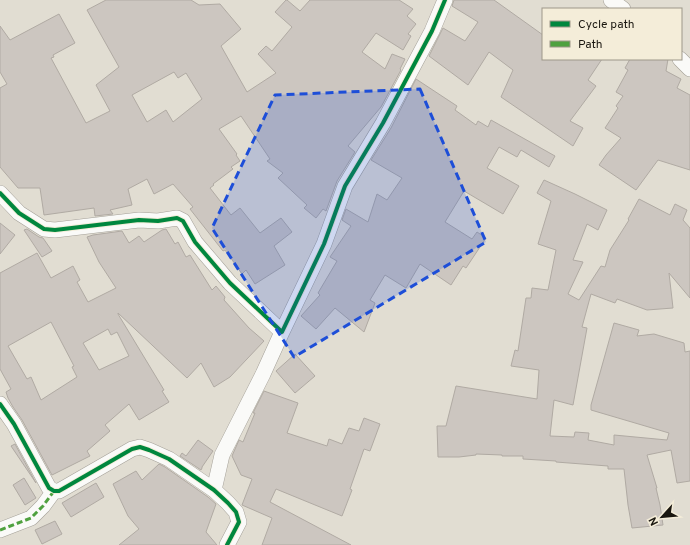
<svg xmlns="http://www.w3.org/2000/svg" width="690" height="545" font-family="Overpass,sans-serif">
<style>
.building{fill:#ccc6c0;stroke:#b0aaa3;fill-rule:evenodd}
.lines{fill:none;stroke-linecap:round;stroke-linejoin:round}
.street-casing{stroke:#a4a098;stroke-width:16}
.street{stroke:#fafaf8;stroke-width:15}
.quiet{stroke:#4fa13f;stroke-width:3;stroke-dasharray:6 3;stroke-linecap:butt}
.cycleway-casing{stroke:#f4edd9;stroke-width:6}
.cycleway{stroke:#00873e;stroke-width:4}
.marked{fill:#1d4ed8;fill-opacity:0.2;stroke:#1d4ed8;stroke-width:3;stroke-dasharray:8 5;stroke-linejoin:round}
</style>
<rect width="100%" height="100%" fill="#e1ddd2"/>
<!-- building -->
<path class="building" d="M 106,0 L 191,0 L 199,5 L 220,4 L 241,29 L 221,46 L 247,92 L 276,73 L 258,54 L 266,46 L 272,51 L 292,27 L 275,12 L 286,0 L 287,0 L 300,11 L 310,0 L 399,0 L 413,9 L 407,16 L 416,24 L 408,34 L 411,36 L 403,50 L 376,33 L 362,52 L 385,69 L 392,54 L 405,59 L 400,69 L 401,70 L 381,107 L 348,146 L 355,152 L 337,181 L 326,211 L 323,209 L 316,218 L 304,208 L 307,205 L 278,178 L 283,173 L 267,161 L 270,159 L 241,116 L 219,129 L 237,154 L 236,155 L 240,161 L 231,167 L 233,169 L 213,184 L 214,185 L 210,188 L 231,215 L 240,208 L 260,233 L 281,218 L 292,232 L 274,246 L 285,265 L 255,284 L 246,270 L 242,274 L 225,250 L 223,251 L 190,209 L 193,207 L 173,184 L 154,194 L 147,179 L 128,189 L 132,205 L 110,210 L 113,214 L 95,216 L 94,208 L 44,215 L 40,188 L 18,188 L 0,167 L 0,88 L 7,84 L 0,72 L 0,26 L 10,40 L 59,14 L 75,43 L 53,55 L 54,57 L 51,58 L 86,123 L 110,111 L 96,85 L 119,67 L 87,10 ZM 174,72 L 178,78 L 186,73 L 202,99 L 173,122 L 166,110 L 147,122 L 132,95 Z
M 454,0 L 494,0 L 543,35 L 543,59 L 602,59 L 588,80 L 596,86 L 570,121 L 583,128 L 573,146 L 501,97 L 513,70 L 489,52 L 468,85 L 429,56 L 443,28 L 465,41 L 478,22 L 452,6 Z
M 630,59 L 668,59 L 666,71 L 681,79 L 677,88 L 690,95 L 690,170 L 658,160 L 636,190 L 599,165 L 606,155 L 621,138 L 605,128 L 618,108 L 616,106 L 623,96 L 616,92 L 628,70 L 625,68 Z
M 416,79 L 457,106 L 455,110 L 476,125 L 478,121 L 488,127 L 491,120 L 555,156 L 549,167 L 521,150 L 517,157 L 499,147 L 487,168 L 519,186 L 503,214 L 464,191 L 445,222 L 472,239 L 477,232 L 486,238 L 466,268 L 463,266 L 451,285 L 420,264 L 406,288 L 385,275 L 370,300 L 375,303 L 364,332 L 335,308 L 316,329 L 301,316 L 320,295 L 318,293 L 337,261 L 330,257 L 351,226 L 342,220 L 346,209 L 368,222 L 377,194 L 387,200 L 402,178 L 371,160 L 391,128 Z
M 544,180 L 575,194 L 607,210 L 598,230 L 587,224 L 573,260 L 583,262 L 568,294 L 579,300 L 601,266 L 605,267 L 610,250 L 629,220 L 628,219 L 639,199 L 670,215 L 675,204 L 687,210 L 683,220 L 690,228 L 690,298 L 669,273 L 673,308 L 647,310 L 617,299 L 615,303 L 591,294 L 582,327 L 587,328 L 573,405 L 554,400 L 550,436 L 574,437 L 575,432 L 589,433 L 588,440 L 614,445 L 614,435 L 667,440 L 669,433 L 591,410 L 591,405 L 614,323 L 639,330 L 637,336 L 654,334 L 684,343 L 685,352 L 690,351 L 690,481 L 677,483 L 671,450 L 647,455 L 657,488 L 656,488 L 660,505 L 663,525 L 632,528 L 628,505 L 624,469 L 608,469 L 608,466 L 556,462 L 556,461 L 523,459 L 523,456 L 502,456 L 502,455 L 476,454 L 476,455 L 459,457 L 438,457 L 437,426 L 446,426 L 456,386 L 537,399 L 539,370 L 511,366 L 515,350 L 518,351 L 526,298 L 531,298 L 532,288 L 548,290 L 556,250 L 538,244 L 551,201 L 537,193 Z
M 0,223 L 15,235 L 0,254 Z
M 27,229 L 39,237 L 43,238 L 52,251 L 42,257 L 24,230 Z
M 166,229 L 175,244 L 178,242 L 186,257 L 190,255 L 212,290 L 216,286 L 225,297 L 224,300 L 249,328 L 264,341 L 230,377 L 214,387 L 201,363 L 187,378 L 118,313 L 118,314 L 164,390 L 162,391 L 169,402 L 139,420 L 129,404 L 105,425 L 110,431 L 87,451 L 90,456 L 52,475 L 22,420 L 13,407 L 8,398 L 6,392 L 11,389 L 0,369 L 0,273 L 37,253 L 51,278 L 73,266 L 80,280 L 77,282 L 88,302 L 116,288 L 99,262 L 87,237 L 93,235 L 122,231 L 129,243 L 139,236 L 144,242 L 162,230 ZM 51,322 L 74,366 L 72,367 L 77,377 L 41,400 L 31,377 L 27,379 L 8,346 ZM 108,329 L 111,335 L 117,332 L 129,356 L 99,370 L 83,343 Z
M 295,354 L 315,376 L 295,393 L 276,371 Z
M 264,391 L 298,403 L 287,433 L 327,446 L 329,439 L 342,444 L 349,428 L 359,431 L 364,418 L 380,424 L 370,451 L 364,449 L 350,489 L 352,490 L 342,516 L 276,489 L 270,502 L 351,545 L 262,545 L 272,518 L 242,505 L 252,479 L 241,475 L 232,456 L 239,440 L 243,442 L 255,413 L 253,413 Z
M 198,440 L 213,451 L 202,467 L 202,468 L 201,470 L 180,456 L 182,453 L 186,456 Z
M 15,444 L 36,483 L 11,446 Z
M 159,464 L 165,467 L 208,497 L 216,504 L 206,532 L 217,545 L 119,545 L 139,529 L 128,516 L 113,484 L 136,471 L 142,480 Z
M 24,478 L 36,498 L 25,505 L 13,485 Z
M 96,483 L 104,497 L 71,517 L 62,503 Z
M 55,521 L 62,534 L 42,544 L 35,530 Z"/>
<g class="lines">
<defs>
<path id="street" d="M 611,0 L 623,9
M 680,59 L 690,69
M 0,193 L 19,213 L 44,229 L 55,230 L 139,220 L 158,221 L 177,218 L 183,221 L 195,242 L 230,283 L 282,332 L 324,244 L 345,186 L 383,123 L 432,31 L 445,0
M 0,404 L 14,424 L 49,488 L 54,491 L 59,491 L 132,449 L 140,447 L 149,450 L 169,459 L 214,490 L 228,503 L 236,512 L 239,522 L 227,545
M 214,490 L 222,455 L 263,374 L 282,332
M 0,530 L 31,518 L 43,506 L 54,491"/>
</defs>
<!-- street casing -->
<use href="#street" class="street-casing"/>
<!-- street -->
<use href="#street" class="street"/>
<!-- quiet -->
<path class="quiet" d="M 0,530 L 31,518 L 43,506 L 54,491"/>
<defs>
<path id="cycleway" d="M 0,193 L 19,213 L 44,229 L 55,230 L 139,220 L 158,221 L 177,218 L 183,221 L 195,242 L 230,283 L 282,332 L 324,244 L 345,186 L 383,123 L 432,31 L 445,0
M 0,404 L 14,424 L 49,488 L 54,491 L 59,491 L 132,449 L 140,447 L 149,450 L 169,459 L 214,490 L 228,503 L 236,512 L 239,522 L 227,545"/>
</defs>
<!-- cycleway casing -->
<use href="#cycleway" class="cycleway-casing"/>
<!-- cycleway -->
<use href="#cycleway" class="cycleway"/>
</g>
<!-- marked area -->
<path class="marked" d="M 420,89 L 486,242 L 294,357 L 212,228 L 275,95 Z"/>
<!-- legend -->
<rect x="542" y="8" width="140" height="52" fill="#f4edd9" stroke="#9d9789"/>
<rect x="550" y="21" width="20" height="6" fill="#00873e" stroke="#9d9789"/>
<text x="578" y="28" font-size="12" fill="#1a1710">Cycle path</text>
<rect x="550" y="41" width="20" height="6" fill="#4fa13f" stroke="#9d9789"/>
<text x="578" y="48" font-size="12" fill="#1a1710">Path</text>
<!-- north arrow -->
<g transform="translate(662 517) rotate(243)" stroke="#f4edd9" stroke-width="3" paint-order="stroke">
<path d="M0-3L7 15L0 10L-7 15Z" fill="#1a1710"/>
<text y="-6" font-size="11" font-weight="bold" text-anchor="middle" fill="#1a1710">N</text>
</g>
</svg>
